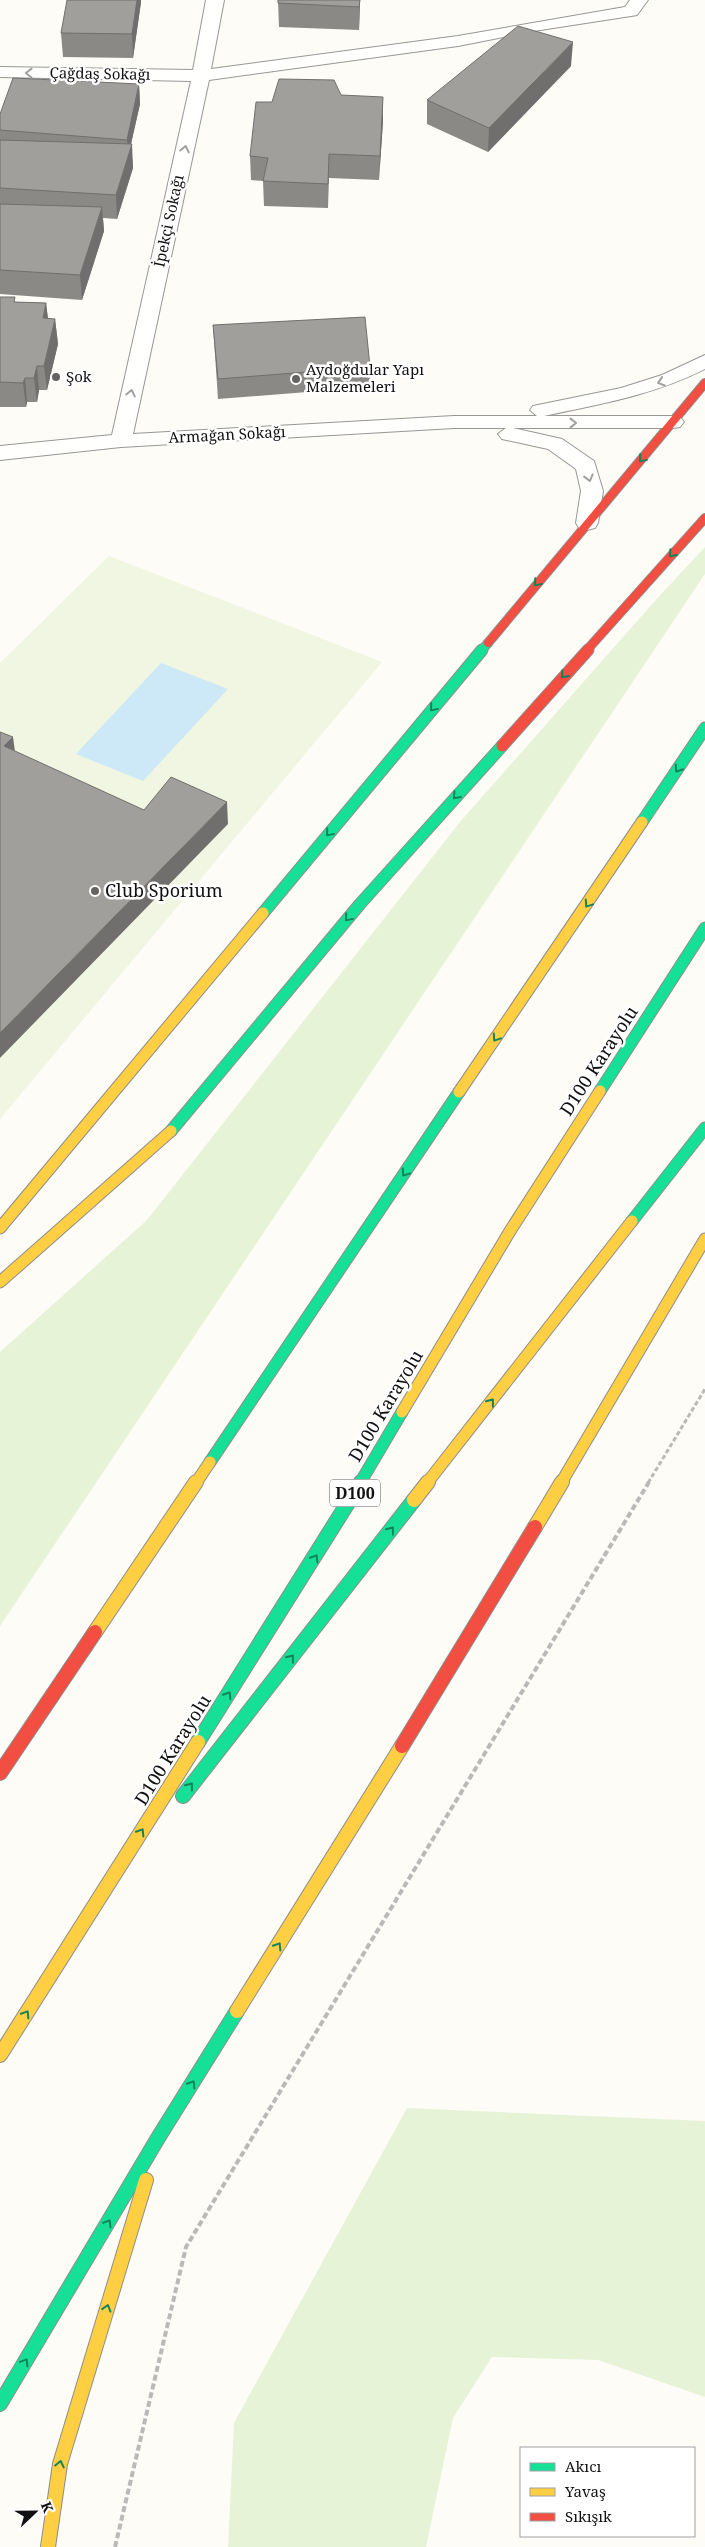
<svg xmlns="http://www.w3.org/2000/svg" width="705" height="2547" font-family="'Noto Serif',serif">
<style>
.green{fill:#e7f3d7}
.pitch{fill:#f0f6e1}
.water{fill:#cde8f7}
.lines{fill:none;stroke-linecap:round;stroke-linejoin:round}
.street-casing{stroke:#979795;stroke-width:2}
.fast-far2-casing{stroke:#8e8d8b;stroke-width:10}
.fast-far1-casing{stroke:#8e8d8b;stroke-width:13}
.fast-casing{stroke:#8e8d8b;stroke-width:16}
.slow-far1-casing{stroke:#8e8d8b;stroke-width:13}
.slow-casing{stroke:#8e8d8b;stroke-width:16}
.jam-far2-casing{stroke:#8e8d8b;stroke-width:10}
.jam-far1-casing{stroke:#8e8d8b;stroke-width:13}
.jam-casing{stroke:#8e8d8b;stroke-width:16}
.path-far1{stroke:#b9b9b8;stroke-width:3;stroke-dasharray:4.5 2.5;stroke-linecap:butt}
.path{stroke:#b9b9b8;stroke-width:4;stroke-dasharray:6 3;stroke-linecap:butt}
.street{fill:#fffffe;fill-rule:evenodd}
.fast-far2{stroke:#16e098;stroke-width:8}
.fast-far1{stroke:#16e098;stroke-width:11}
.fast{stroke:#16e098;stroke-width:14}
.slow-far1{stroke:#ffcf43;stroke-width:11}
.slow{stroke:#ffcf43;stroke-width:14}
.jam-far2{stroke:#f24e42;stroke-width:8}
.jam-far1{stroke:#f24e42;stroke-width:11}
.jam{stroke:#f24e42;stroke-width:14}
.wall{fill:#8a8986}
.shaded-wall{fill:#716f6d}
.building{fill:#a19f9c;stroke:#716f6d}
.oneway{stroke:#a0a09f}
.oneway2{stroke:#14835b}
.poi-dot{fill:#646362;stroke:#fff;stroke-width:2}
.labels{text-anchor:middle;stroke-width:5;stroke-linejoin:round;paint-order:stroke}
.far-street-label{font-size:15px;fill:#111;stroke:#fff}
.far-poi-label{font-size:15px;fill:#111;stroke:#fff;text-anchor:start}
.shield{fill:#fff;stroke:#585858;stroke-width:1}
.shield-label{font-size:16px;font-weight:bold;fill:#111}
.poi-label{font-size:18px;fill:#111;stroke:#fff;text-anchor:start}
.street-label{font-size:18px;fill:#111;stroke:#fff}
</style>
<rect width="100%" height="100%" fill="#fdfcf7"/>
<!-- green -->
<path class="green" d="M 705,547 L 705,574 L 0,1626 L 0,1352 L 147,1220 L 460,822 L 653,603 Z
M 407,2108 L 705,2121 L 705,2397 L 598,2360 L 492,2357 L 453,2418 L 426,2547 L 228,2547 L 234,2423 Z"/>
<!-- pitch -->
<path class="pitch" d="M 109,556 L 382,662 L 0,1119 L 0,663 Z"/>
<!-- water -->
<path class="water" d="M 161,663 L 228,689 L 143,781 L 76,754 Z"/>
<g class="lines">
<defs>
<path id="street" d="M 206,0 L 224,0 L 211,69 L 458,36 L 625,7 L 630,0 L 648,0 L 637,15 L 631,16 L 534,31 L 458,46 L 209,80 L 133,434 L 454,416 L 537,416 L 530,410 L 533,406 L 621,388 L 662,375 L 705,355 L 705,369 C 654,395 600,404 544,416 L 673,416 L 680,417 L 684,422 L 680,427 L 673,428 L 513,428 L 562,439 L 594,461 L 603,491 L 598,523 L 595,528 L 587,530 L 579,528 L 576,523 L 581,491 L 576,469 L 548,449 L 502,439 L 498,434 L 506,428 L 454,428 L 121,447 L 0,460 L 0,446 L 112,435 L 191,81 L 0,77 L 0,67 L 193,70 Z"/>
<path id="fast-far2" d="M 481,651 L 488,643"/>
<path id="fast-far1" d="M 642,822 L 705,728
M 263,913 L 482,650
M 600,1091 L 705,928
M 171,1131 L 360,904 L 502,746
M 632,1221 L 705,1128
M 210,1462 L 459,1092
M 360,1483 L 402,1412"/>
<path id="fast" d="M 198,1742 L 361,1482
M 183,1796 L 414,1500
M 0,2404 L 158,2138 L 237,2011"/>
<path id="slow-far1" d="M 459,1092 L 642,822
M 0,1228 L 263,913
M 0,1282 L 171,1131
M 402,1412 L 510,1231 L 600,1091
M 196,1483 L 210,1462
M 427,1483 L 632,1221
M 561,1483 L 705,1239"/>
<path id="slow" d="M 414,1500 L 428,1482
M 535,1527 L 562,1482
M 95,1632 L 196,1482
M 237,2011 L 402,1746
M 0,2055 L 198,1742
M 48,2547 L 60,2464 L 146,2180"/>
<path id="jam-far2" d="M 488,643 L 705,383
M 586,651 L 705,518"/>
<path id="jam-far1" d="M 502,746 L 588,650"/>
<path id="jam" d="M 402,1746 L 535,1527
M 0,1773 L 95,1632"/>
</defs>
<!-- street casing -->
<use href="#street" class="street-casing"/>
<!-- fast-far2 casing -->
<use href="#fast-far2" class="fast-far2-casing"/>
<!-- fast-far1 casing -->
<use href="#fast-far1" class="fast-far1-casing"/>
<!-- fast casing -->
<use href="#fast" class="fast-casing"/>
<!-- slow-far1 casing -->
<use href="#slow-far1" class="slow-far1-casing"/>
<!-- slow casing -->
<use href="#slow" class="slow-casing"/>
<!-- jam-far2 casing -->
<use href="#jam-far2" class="jam-far2-casing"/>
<!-- jam-far1 casing -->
<use href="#jam-far1" class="jam-far1-casing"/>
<!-- jam casing -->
<use href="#jam" class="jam-casing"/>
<!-- path-far1 -->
<path class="path-far1" d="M 648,1483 L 705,1389"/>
<!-- path -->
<path class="path" d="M 115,2547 L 186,2247 L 649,1482"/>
<!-- street -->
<use href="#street" class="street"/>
<!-- fast-far2 -->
<use href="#fast-far2" class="fast-far2"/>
<!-- fast-far1 -->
<use href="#fast-far1" class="fast-far1"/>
<!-- fast -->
<use href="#fast" class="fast"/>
<!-- slow-far1 -->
<use href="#slow-far1" class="slow-far1"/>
<!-- slow -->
<use href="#slow" class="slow"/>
<!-- jam-far2 -->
<use href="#jam-far2" class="jam-far2"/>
<!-- jam-far1 -->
<use href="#jam-far1" class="jam-far1"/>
<!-- jam -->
<use href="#jam" class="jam"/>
</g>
<!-- wall -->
<path class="wall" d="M 278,0 L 360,0 L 359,30 L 279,27 Z
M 141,2 L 133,58 L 63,57 L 61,33 Z
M 571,66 L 488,152 L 427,124 L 427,100 Z
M 139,84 L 140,104 L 131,144 L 133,168 L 117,219 L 103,218 L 104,231 L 82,300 L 0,294 L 0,114 Z
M 341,95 L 383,121 L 379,180 L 329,178 L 328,208 L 264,206 L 263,181 L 251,180 L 250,156 L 272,102 Z
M 0,297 L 16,302 L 46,303 L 48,319 L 55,319 L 58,344 L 47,390 L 39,390 L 37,402 L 27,402 L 26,407 L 0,407 Z
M 213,325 L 370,367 L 370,387 L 218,399 Z"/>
<!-- shaded-wall -->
<path class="shaded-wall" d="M 137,0 L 141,0 L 141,2 L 133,58 L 132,34 Z
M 360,0 L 359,30 L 359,7 Z
M 573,42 L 571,66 L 488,152 L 489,128 Z
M 139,84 L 140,104 L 130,148 L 132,144 L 133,168 L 117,219 L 116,195 L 128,157 L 127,140 Z
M 383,97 L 383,121 L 379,180 L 380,156 Z
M 102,207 L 104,231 L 82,300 L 80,275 Z
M 46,303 L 49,327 L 43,318 Z
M 55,319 L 58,344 L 47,390 L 44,366 Z
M 37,366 L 39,390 L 37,402 L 34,378 Z
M 25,378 L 27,402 L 26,407 L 23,383 Z
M 13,737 L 16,759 L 4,746 Z
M 227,802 L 228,824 L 0,1058 L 0,1033 Z"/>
<!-- building -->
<path class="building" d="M 67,0 L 137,0 L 132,34 L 61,33 Z
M 278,0 L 360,0 L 359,7 L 278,3 Z
M 518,26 L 573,42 L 489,128 L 427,100 Z
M 13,78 L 139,84 L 127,140 L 0,130 L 0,114 Z
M 279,79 L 334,80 L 341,95 L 383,97 L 380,156 L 329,154 L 328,184 L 263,181 L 268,158 L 250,156 L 256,102 L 272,102 Z
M 0,140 L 132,144 L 116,195 L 0,188 Z
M 0,204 L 102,207 L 80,275 L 0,270 Z
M 0,297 L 15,297 L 14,302 L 46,303 L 43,318 L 55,319 L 44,366 L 37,366 L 34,378 L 25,378 L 23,383 L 0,382 Z
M 365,317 L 370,367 L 218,379 L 213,325 Z
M 0,732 L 13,737 L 4,746 L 144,810 L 171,777 L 227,802 L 0,1033 Z"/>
<!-- one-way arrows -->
<defs><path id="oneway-chevron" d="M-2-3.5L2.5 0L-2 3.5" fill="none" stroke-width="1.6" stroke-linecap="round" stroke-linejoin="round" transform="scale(1.25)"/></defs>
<g class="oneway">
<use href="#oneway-chevron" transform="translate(29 73) rotate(-179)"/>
<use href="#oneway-chevron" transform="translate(185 149) rotate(-78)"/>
<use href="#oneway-chevron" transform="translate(661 382) rotate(163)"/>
<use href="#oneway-chevron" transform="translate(131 393) rotate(-78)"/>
<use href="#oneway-chevron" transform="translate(573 423)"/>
<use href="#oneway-chevron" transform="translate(589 478) rotate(76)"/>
</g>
<g class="oneway2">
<use href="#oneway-chevron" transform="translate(642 459) rotate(130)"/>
<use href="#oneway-chevron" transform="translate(672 554) rotate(132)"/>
<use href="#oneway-chevron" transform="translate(537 583) rotate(130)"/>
<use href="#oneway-chevron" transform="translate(564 675) rotate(132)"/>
<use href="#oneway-chevron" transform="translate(433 708) rotate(130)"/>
<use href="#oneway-chevron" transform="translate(678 769) rotate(123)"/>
<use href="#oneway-chevron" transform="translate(456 796) rotate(132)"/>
<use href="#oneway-chevron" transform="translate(329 833) rotate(130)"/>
<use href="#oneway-chevron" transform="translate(588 904) rotate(124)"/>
<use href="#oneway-chevron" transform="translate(348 918) rotate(130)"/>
<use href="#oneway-chevron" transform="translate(496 1038) rotate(124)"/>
<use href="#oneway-chevron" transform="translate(405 1173) rotate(124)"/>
<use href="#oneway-chevron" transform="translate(491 1402) rotate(-52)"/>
<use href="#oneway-chevron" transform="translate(391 1530) rotate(-52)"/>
<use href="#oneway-chevron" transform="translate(315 1558) rotate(-58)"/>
<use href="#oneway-chevron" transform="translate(291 1658) rotate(-52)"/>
<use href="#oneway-chevron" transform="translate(228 1695) rotate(-58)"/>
<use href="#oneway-chevron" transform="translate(190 1786) rotate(-52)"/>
<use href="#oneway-chevron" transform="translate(141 1832) rotate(-58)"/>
<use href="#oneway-chevron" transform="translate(278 1946) rotate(-58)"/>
<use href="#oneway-chevron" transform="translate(26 2014) rotate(-58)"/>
<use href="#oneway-chevron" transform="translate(192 2084) rotate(-58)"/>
<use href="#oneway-chevron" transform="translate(108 2223) rotate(-59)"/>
<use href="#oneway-chevron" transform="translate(107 2308) rotate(-73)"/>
<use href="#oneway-chevron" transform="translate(25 2362) rotate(-59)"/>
<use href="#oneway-chevron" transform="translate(60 2464) rotate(-78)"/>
</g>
<!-- markers -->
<g class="poi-dot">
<circle cx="56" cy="377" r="5"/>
<circle cx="296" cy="379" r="5"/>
<circle cx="95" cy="891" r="5"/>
</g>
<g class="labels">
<!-- far-street labels -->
<g class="far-street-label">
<text transform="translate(100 74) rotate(1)" y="5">Çağdaş Sokağı</text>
<text transform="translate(169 221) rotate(-78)" y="5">İpekçi Sokağı</text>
<text transform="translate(227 435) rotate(-3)" y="5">Armağan Sokağı</text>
</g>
<!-- far-poi labels -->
<g class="far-poi-label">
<text x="306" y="375">Aydoğdular Yapı<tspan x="306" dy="17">Malzemeleri</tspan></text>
<text x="66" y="382">Şok</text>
</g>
<!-- shield labels -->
<rect class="shield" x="330" y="1479.5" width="50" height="27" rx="4"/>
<g class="shield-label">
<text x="355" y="1499">D100</text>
</g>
<!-- poi labels -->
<g class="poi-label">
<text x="105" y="897">Club Sporium</text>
</g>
<!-- street labels -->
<g class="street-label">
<text transform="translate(599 1061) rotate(-57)" y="6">D100 Karayolu</text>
<text transform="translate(386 1406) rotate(-59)" y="6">D100 Karayolu</text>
<text transform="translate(173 1750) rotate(-58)" y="6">D100 Karayolu</text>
</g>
</g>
<!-- legend -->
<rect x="520" y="2447" width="175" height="90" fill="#ffffff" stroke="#a0a0a0"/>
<rect x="530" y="2463" width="25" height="8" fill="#16e098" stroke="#a0a0a0"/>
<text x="565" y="2472" font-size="15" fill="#111111">Akıcı</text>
<rect x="530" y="2488" width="25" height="8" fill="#ffcf43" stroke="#a0a0a0"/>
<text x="565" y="2497" font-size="15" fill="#111111">Yavaş</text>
<rect x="530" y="2513" width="25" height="8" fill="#f24e42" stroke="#a0a0a0"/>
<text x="565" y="2522" font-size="15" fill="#111111">Sıkışık</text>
<!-- north arrow -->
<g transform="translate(35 2512) rotate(68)" stroke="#ffffff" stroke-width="4" paint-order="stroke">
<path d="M0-4L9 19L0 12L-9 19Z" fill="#111111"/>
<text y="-8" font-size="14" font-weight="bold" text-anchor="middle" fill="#111111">K</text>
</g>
</svg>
